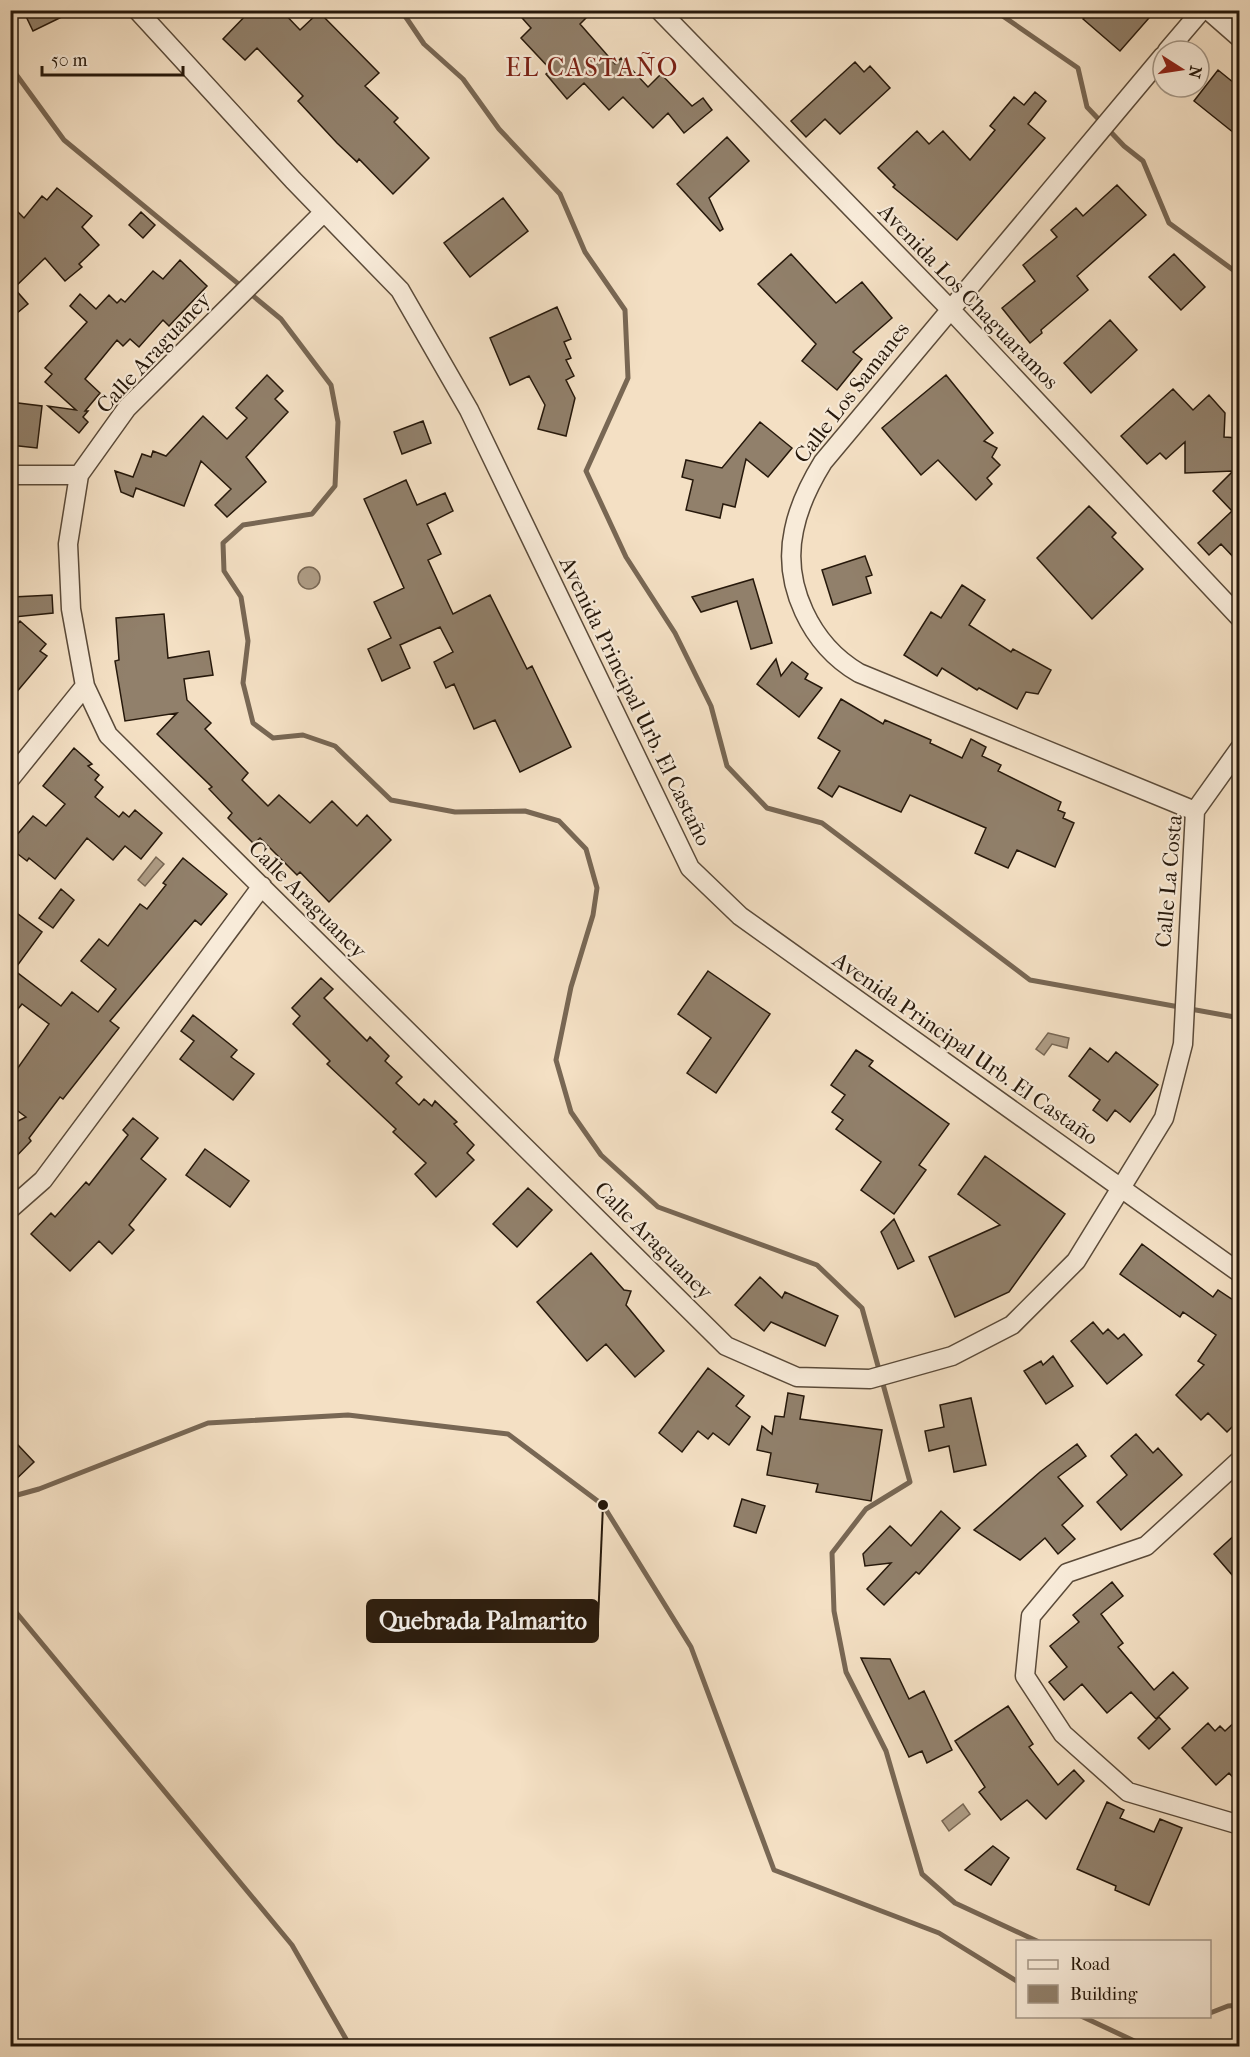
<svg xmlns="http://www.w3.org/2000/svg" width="1250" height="2057" font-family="'IM FELL French Canon',serif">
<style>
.water{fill:#ae9c85;stroke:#786754;stroke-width:1.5}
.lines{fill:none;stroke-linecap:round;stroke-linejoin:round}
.stream{stroke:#786754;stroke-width:5}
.building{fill:#91806b;stroke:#26180b;stroke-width:1.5}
.minor-casing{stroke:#5a4a39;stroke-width:21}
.minor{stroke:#f8ebd9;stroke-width:18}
.labels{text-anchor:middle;stroke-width:4.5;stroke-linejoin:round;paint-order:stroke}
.street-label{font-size:22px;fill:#26180b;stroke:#f8ebd9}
.quarter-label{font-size:26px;letter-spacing:1.5px;fill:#7a1f14;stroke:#f8ebd9}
.leader{fill:none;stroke:#26180b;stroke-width:2}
.callout-dot{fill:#26180b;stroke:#f8ebd9;stroke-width:2}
.callout{fill:#26180b;stroke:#26180b;stroke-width:2}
.callout-label{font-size:24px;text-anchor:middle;font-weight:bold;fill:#fff}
</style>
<rect width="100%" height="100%" fill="#f4e0c4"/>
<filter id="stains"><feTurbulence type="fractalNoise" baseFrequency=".00333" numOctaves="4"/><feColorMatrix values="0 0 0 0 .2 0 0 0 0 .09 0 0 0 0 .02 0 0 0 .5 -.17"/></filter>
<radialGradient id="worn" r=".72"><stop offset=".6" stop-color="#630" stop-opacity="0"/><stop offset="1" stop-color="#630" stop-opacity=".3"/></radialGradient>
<!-- water -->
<path class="water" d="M298 578a11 11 0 1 1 22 0a11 11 0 1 1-22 0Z
M 156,857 L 164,864 L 145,886 L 138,880 Z
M 1048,1033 L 1069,1038 L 1067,1048 L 1052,1044 L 1044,1055 L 1036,1049 Z
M 963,1804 L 970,1814 L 949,1831 L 942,1821 Z"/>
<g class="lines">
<!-- stream -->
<path class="stream" d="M 401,10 L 424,44 L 463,79 L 499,129 L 560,194 L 585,252 L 625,310 L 628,378 L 586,471 L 626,557 L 675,633 L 711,706 L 727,766 L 767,808 L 822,823 L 1030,980 L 1240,1018
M 994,10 L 1078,68 L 1087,107 L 1124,146 L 1143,161 L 1169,223 L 1240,275
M 10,66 L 64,140 L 281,319 L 331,385 L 338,422 L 335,486 L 312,514 L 243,525 L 223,543 L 224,571 L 241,597 L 248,641 L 243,683 L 253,723 L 273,738 L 303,735 L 335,746 L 391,800 L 455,812 L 525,811 L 559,821 L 586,849 L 597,888 L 593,915 L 571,987 L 556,1060 L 571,1112 L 601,1155 L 658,1207 L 817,1265 L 862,1308 L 910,1482 L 866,1509 L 832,1553 L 834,1611 L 846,1672 L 886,1751 L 922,1874 L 955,1903 L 1039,1942
M 10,1497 L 39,1489 L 208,1423 L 348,1415 L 508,1434 L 603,1505 L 691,1647 L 774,1870 L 939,1933 L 1018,1982
M 10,1605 L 292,1945 L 350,2046
M 1210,2013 L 1228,2006 L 1240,2005
M 1081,2016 L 1145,2046"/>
</g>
<!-- building -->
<path class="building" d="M 23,10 L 76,10 L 33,31 Z
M 251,10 L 281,10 L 300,30 L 319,12 L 379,73 L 365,86 L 398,118 L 394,122 L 429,158 L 393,194 L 359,159 L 357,162 L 337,143 L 298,101 L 303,96 L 257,48 L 245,60 L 223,39 Z
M 515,10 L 594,10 L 580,24 L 615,64 L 621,58 L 648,87 L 661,74 L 692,106 L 703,98 L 712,110 L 684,133 L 668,113 L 653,128 L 623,97 L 609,110 L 584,83 L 567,99 L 546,74 L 551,70 L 521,38 L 531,28 Z
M 1091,10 L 1156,10 L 1120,51 L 1083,19 Z
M 855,62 L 864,72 L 870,66 L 890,88 L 840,134 L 825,119 L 806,137 L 791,121 Z
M 1218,70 L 1239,87 L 1239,137 L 1194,101 Z
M 1035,92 L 1046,101 L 1028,124 L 1045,138 L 957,240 L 893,187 L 895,185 L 878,168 L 917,131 L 929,144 L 943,131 L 970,160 L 995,130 L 990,126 L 1014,97 L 1024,105 Z
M 727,137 L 749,161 L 709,198 L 723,229 L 720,231 L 677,184 Z
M 1117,185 L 1146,215 L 1077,276 L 1088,290 L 1041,330 L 1042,333 L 1030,343 L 1002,308 L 1035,281 L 1023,265 L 1057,237 L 1051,230 L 1076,208 L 1083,216 Z
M 57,188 L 92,216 L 82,227 L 99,245 L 79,264 L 82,267 L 65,281 L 45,258 L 14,288 L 28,304 L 10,319 L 10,204 L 24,218 L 42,196 L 47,200 Z
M 503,198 L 528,231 L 470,277 L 444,243 Z
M 141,212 L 155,225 L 143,238 L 129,225 Z
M 791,254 L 836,303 L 862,282 L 892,318 L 853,352 L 862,359 L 837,390 L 802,361 L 816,344 L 758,284 Z
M 1174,254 L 1205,287 L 1181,310 L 1149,277 Z
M 180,260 L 207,286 L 169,326 L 163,320 L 139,347 L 130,339 L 123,346 L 117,340 L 85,379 L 100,393 L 85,411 L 88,411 L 83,417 L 88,422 L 79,433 L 48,406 L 76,410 L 45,382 L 52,374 L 45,368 L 87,322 L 70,306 L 80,294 L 96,309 L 109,295 L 117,303 L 121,299 L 125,302 L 153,271 L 163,279 Z
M 557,307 L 571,339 L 564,342 L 571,358 L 566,360 L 574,376 L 566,380 L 575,398 L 566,436 L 538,429 L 545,405 L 529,376 L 510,385 L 490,338 Z
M 1110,320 L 1137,350 L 1091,393 L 1064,363 Z
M 267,375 L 283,391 L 275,399 L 288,412 L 246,457 L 266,482 L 227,517 L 215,505 L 231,489 L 201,461 L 184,506 L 136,488 L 133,497 L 121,492 L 115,471 L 133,477 L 142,454 L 151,457 L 153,451 L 166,456 L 203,416 L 227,439 L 247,418 L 236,408 Z
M 946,375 L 993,433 L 984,441 L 997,448 L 992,457 L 1000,465 L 987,478 L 992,484 L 976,500 L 938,460 L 921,475 L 882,428 Z
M 1173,389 L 1193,410 L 1209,395 L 1225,413 L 1224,437 L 1239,438 L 1239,563 L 1221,544 L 1209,555 L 1198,543 L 1232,511 L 1213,491 L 1233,471 L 1185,473 L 1185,442 L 1166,459 L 1160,453 L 1147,464 L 1121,436 Z
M 10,402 L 42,406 L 37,448 L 10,445 Z
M 423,421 L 431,443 L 402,454 L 394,432 Z
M 760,422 L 792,448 L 768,477 L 746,459 L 735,507 L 723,504 L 720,518 L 686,510 L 693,480 L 682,477 L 686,460 L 722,468 Z
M 406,480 L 417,505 L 445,493 L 453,511 L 427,524 L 441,554 L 428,560 L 453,614 L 490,595 L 527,669 L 532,666 L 571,747 L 520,772 L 495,720 L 474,729 L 454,684 L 446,688 L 434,662 L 453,652 L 440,627 L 400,645 L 410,668 L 382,681 L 368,649 L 391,638 L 374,602 L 404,588 L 364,499 Z
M 1089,506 L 1116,533 L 1112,537 L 1143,569 L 1092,619 L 1037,558 Z
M 865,556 L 872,575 L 866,577 L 871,593 L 833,605 L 822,570 Z
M 753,579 L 772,643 L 751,649 L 737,601 L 701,612 L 692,597 Z
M 962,585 L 985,600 L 969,625 L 1011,652 L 1013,649 L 1051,670 L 1038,694 L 1026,692 L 1017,709 L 979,688 L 977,690 L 942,668 L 937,676 L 904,655 L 931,612 L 941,618 Z
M 52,595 L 53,613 L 14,617 L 13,597 Z
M 164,614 L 168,658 L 209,651 L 213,675 L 184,679 L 187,700 L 211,723 L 205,729 L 248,773 L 242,780 L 268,806 L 279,795 L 310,823 L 332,801 L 357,826 L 367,815 L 391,840 L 329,902 L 300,872 L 297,875 L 260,838 L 254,844 L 228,818 L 232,813 L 209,789 L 212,787 L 157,734 L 177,713 L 125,721 L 115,661 L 119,660 L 116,618 Z
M 20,621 L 46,644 L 40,651 L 47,656 L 10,700 L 10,633 Z
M 776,659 L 781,676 L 792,662 L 808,674 L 805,679 L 822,688 L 799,717 L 757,684 Z
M 841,699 L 883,724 L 885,720 L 931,740 L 930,743 L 962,758 L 971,739 L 986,747 L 982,756 L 1001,765 L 998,771 L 1061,802 L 1058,810 L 1065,813 L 1063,818 L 1074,823 L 1055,867 L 1017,850 L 1008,868 L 975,853 L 986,828 L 910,795 L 901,812 L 839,786 L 832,797 L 818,788 L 840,751 L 818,738 Z
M 74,748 L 92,764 L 88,766 L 99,775 L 95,780 L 103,787 L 95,797 L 119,817 L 123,812 L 129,817 L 135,810 L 162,833 L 141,859 L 125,846 L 113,860 L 87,838 L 55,879 L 29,858 L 27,861 L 10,848 L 10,843 L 33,816 L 46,826 L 65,804 L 43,786 Z
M 183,858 L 227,894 L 201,925 L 195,920 L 110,1021 L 119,1028 L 63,1099 L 60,1097 L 29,1138 L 31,1141 L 10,1163 L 10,1125 L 26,1117 L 10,1105 L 10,1079 L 49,1024 L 22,1004 L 10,1019 L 10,908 L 42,932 L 14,970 L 61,1006 L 72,992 L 98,1012 L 116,989 L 81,961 L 99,939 L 108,946 L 140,904 L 147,909 L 166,885 L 163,883 Z
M 61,889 L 74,900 L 53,928 L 39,918 Z
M 708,971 L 770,1014 L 716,1093 L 687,1073 L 711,1038 L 678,1014 Z
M 321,978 L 333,989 L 324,998 L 367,1041 L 370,1037 L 389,1056 L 385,1061 L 402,1077 L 396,1083 L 419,1105 L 424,1099 L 432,1106 L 435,1101 L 457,1122 L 454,1124 L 474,1145 L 467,1153 L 474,1160 L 436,1197 L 415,1174 L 426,1163 L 393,1132 L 396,1129 L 327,1064 L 330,1061 L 293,1024 L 300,1016 L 292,1008 Z
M 193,1015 L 237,1050 L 231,1057 L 254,1074 L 233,1100 L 180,1059 L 194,1041 L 181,1031 Z
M 1090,1048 L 1108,1062 L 1116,1052 L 1158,1085 L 1130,1122 L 1115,1110 L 1107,1121 L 1093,1110 L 1100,1100 L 1069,1076 Z
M 856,1050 L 873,1061 L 869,1066 L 949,1124 L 919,1165 L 926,1170 L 894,1214 L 861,1190 L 881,1162 L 836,1129 L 843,1120 L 832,1112 L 845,1095 L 831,1085 Z
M 133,1118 L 158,1138 L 141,1159 L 166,1179 L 129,1225 L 134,1230 L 112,1254 L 99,1241 L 70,1271 L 31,1234 L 51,1213 L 55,1217 L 86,1182 L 89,1185 L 128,1135 L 123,1130 Z
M 205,1149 L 249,1181 L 230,1207 L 186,1175 Z
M 985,1156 L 1065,1214 L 1009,1292 L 955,1317 L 929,1257 L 1000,1225 L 958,1194 Z
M 528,1188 L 552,1210 L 517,1247 L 493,1224 Z
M 894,1219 L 914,1261 L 898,1269 L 881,1232 Z
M 1142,1244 L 1213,1297 L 1218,1290 L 1239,1304 L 1239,1420 L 1227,1432 L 1208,1413 L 1201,1420 L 1176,1395 L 1204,1365 L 1198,1361 L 1216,1335 L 1183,1312 L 1180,1317 L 1120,1274 Z
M 591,1253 L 624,1290 L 631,1291 L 626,1305 L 664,1351 L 635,1377 L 606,1344 L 587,1361 L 537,1302 Z
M 760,1277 L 782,1298 L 785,1292 L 838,1316 L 825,1346 L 771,1322 L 764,1331 L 735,1305 Z
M 1093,1322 L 1103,1334 L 1108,1329 L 1118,1339 L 1124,1334 L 1142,1355 L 1107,1384 L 1071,1341 Z
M 1053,1356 L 1073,1386 L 1046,1404 L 1024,1371 L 1041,1361 L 1043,1365 Z
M 708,1368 L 744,1396 L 736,1406 L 750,1417 L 729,1445 L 713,1433 L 708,1439 L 698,1431 L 682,1452 L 659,1433 Z
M 788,1393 L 804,1396 L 800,1419 L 882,1430 L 871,1501 L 816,1492 L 818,1484 L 767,1475 L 771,1453 L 757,1450 L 762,1426 L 772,1434 L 775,1416 L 784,1417 Z
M 971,1398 L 986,1465 L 954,1472 L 949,1446 L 929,1451 L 925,1431 L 944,1427 L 940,1405 Z
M 1136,1434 L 1153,1453 L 1158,1448 L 1182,1475 L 1121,1530 L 1097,1502 L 1127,1475 L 1111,1456 Z
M 1077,1444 L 1086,1456 L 1058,1477 L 1083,1506 L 1062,1525 L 1075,1539 L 1058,1554 L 1045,1538 L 1020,1560 L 974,1530 L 1040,1472 Z
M 18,1445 L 34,1462 L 10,1485 L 10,1452 Z
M 742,1499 L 765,1506 L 756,1533 L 734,1526 Z
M 941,1511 L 960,1528 L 919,1574 L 916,1572 L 884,1605 L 867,1589 L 891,1563 L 865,1566 L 863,1554 L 890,1526 L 911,1546 Z
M 1239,1531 L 1239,1583 L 1214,1554 Z
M 1112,1582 L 1123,1596 L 1101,1614 L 1123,1643 L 1118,1647 L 1154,1690 L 1173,1672 L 1188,1688 L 1156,1719 L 1131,1692 L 1107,1713 L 1082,1684 L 1064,1700 L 1049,1682 L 1067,1667 L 1050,1646 L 1079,1622 L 1073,1615 Z
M 861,1658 L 890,1659 L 909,1699 L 924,1691 L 952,1750 L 927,1763 L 922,1751 L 909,1757 Z
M 1008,1706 L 1033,1744 L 1029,1747 L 1058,1785 L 1074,1770 L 1084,1781 L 1046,1819 L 1027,1800 L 1001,1820 L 979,1792 L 985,1787 L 955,1741 Z
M 1159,1717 L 1170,1729 L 1149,1749 L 1138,1738 Z
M 1239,1718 L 1239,1784 L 1229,1773 L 1216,1785 L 1182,1748 L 1208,1723 L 1215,1731 L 1220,1726 L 1225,1731 Z
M 1107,1802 L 1124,1810 L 1120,1818 L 1154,1832 L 1160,1819 L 1182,1828 L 1149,1905 L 1115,1890 L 1116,1886 L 1077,1869 Z
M 993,1846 L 1009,1858 L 991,1885 L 965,1870 Z"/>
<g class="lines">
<defs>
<path id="minor" d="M 137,10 L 293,180 L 400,290 L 469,410 L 690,868 L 740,916 L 1240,1273
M 659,10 L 949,308 L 1240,618
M 1208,10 L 1240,38
M 1167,51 L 1202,10
M 1163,56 L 823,462 C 810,483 799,505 794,530 C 782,585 811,645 859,673 L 1195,811
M 324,212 L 127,408 L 79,475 L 68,544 L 71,609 L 85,686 L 108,735 L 726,1346 L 797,1377 L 870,1379 L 952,1356 L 1012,1325 L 1076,1261 L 1164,1118 L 1183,1044 L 1195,811 L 1240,748
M 10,475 L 79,475
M 10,779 L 85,686
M 10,1209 L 43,1180 L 262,886
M 1240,1460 L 1146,1546 L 1067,1573 L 1031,1616 L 1025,1676 L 1063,1734 L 1128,1792 L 1240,1825"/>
</defs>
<!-- minor casing -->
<use href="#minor" class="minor-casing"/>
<!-- minor -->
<use href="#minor" class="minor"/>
</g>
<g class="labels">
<!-- street labels -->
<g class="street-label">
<text transform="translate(969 296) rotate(46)" y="8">Avenida Los Chaguaramos</text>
<text transform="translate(153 352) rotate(-47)" y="8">Calle Araguaney</text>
<text transform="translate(851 392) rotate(-52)" y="8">Calle Los Samanes</text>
<text transform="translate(636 701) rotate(64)" y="8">Avenida Principal Urb. El Castaño</text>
<text transform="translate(1168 881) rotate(-85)" y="8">Calle La Costa</text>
<text transform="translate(308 899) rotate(45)" y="8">Calle Araguaney</text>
<text transform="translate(966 1048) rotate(35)" y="8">Avenida Principal Urb. El Castaño</text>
<text transform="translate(654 1240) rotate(45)" y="8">Calle Araguaney</text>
</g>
<!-- quarter labels -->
<g class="quarter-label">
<text x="592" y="76">EL CASTAÑO</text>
</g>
</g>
<!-- callouts -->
<path class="leader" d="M603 1505L598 1621"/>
<circle class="callout-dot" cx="603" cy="1505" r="6"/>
<rect class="callout" x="367" y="1600" width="231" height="42" rx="6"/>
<g class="callout-label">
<text x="483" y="1629">Quebrada Palmarito</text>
</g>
<!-- margin -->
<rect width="1250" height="2057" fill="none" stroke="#f4e0c4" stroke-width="36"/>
<rect x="12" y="12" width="1226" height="2033" fill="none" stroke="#26180b" stroke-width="3"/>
<rect x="18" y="18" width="1214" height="2021" fill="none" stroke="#26180b" stroke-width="1.5"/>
<!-- legend -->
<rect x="1016" y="1940" width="195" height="78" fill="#f8ebd9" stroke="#a49787" stroke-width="1.5"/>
<rect x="1028" y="1960" width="30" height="9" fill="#f8ebd9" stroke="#a49787" stroke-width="1.5"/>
<text x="1070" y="1970" font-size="18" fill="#26180b">Road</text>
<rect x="1028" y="1985" width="30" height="18" fill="#91806b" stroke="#a49787" stroke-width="1.5"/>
<text x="1070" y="2000" font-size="18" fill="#26180b">Building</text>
<!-- north arrow -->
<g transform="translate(1181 69) rotate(102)"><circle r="28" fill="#f8ebd9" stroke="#a49787" stroke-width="1.5"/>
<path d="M0-4.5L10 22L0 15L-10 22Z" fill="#8f2418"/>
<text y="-9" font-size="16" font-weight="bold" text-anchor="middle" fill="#26180b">N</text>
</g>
<!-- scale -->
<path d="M42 66v9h141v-9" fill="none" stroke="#26180b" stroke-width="3"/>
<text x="51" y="66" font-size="18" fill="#26180b" stroke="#f8ebd9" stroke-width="4.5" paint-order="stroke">50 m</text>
<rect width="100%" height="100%" filter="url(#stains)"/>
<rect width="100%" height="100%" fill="url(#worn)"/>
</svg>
